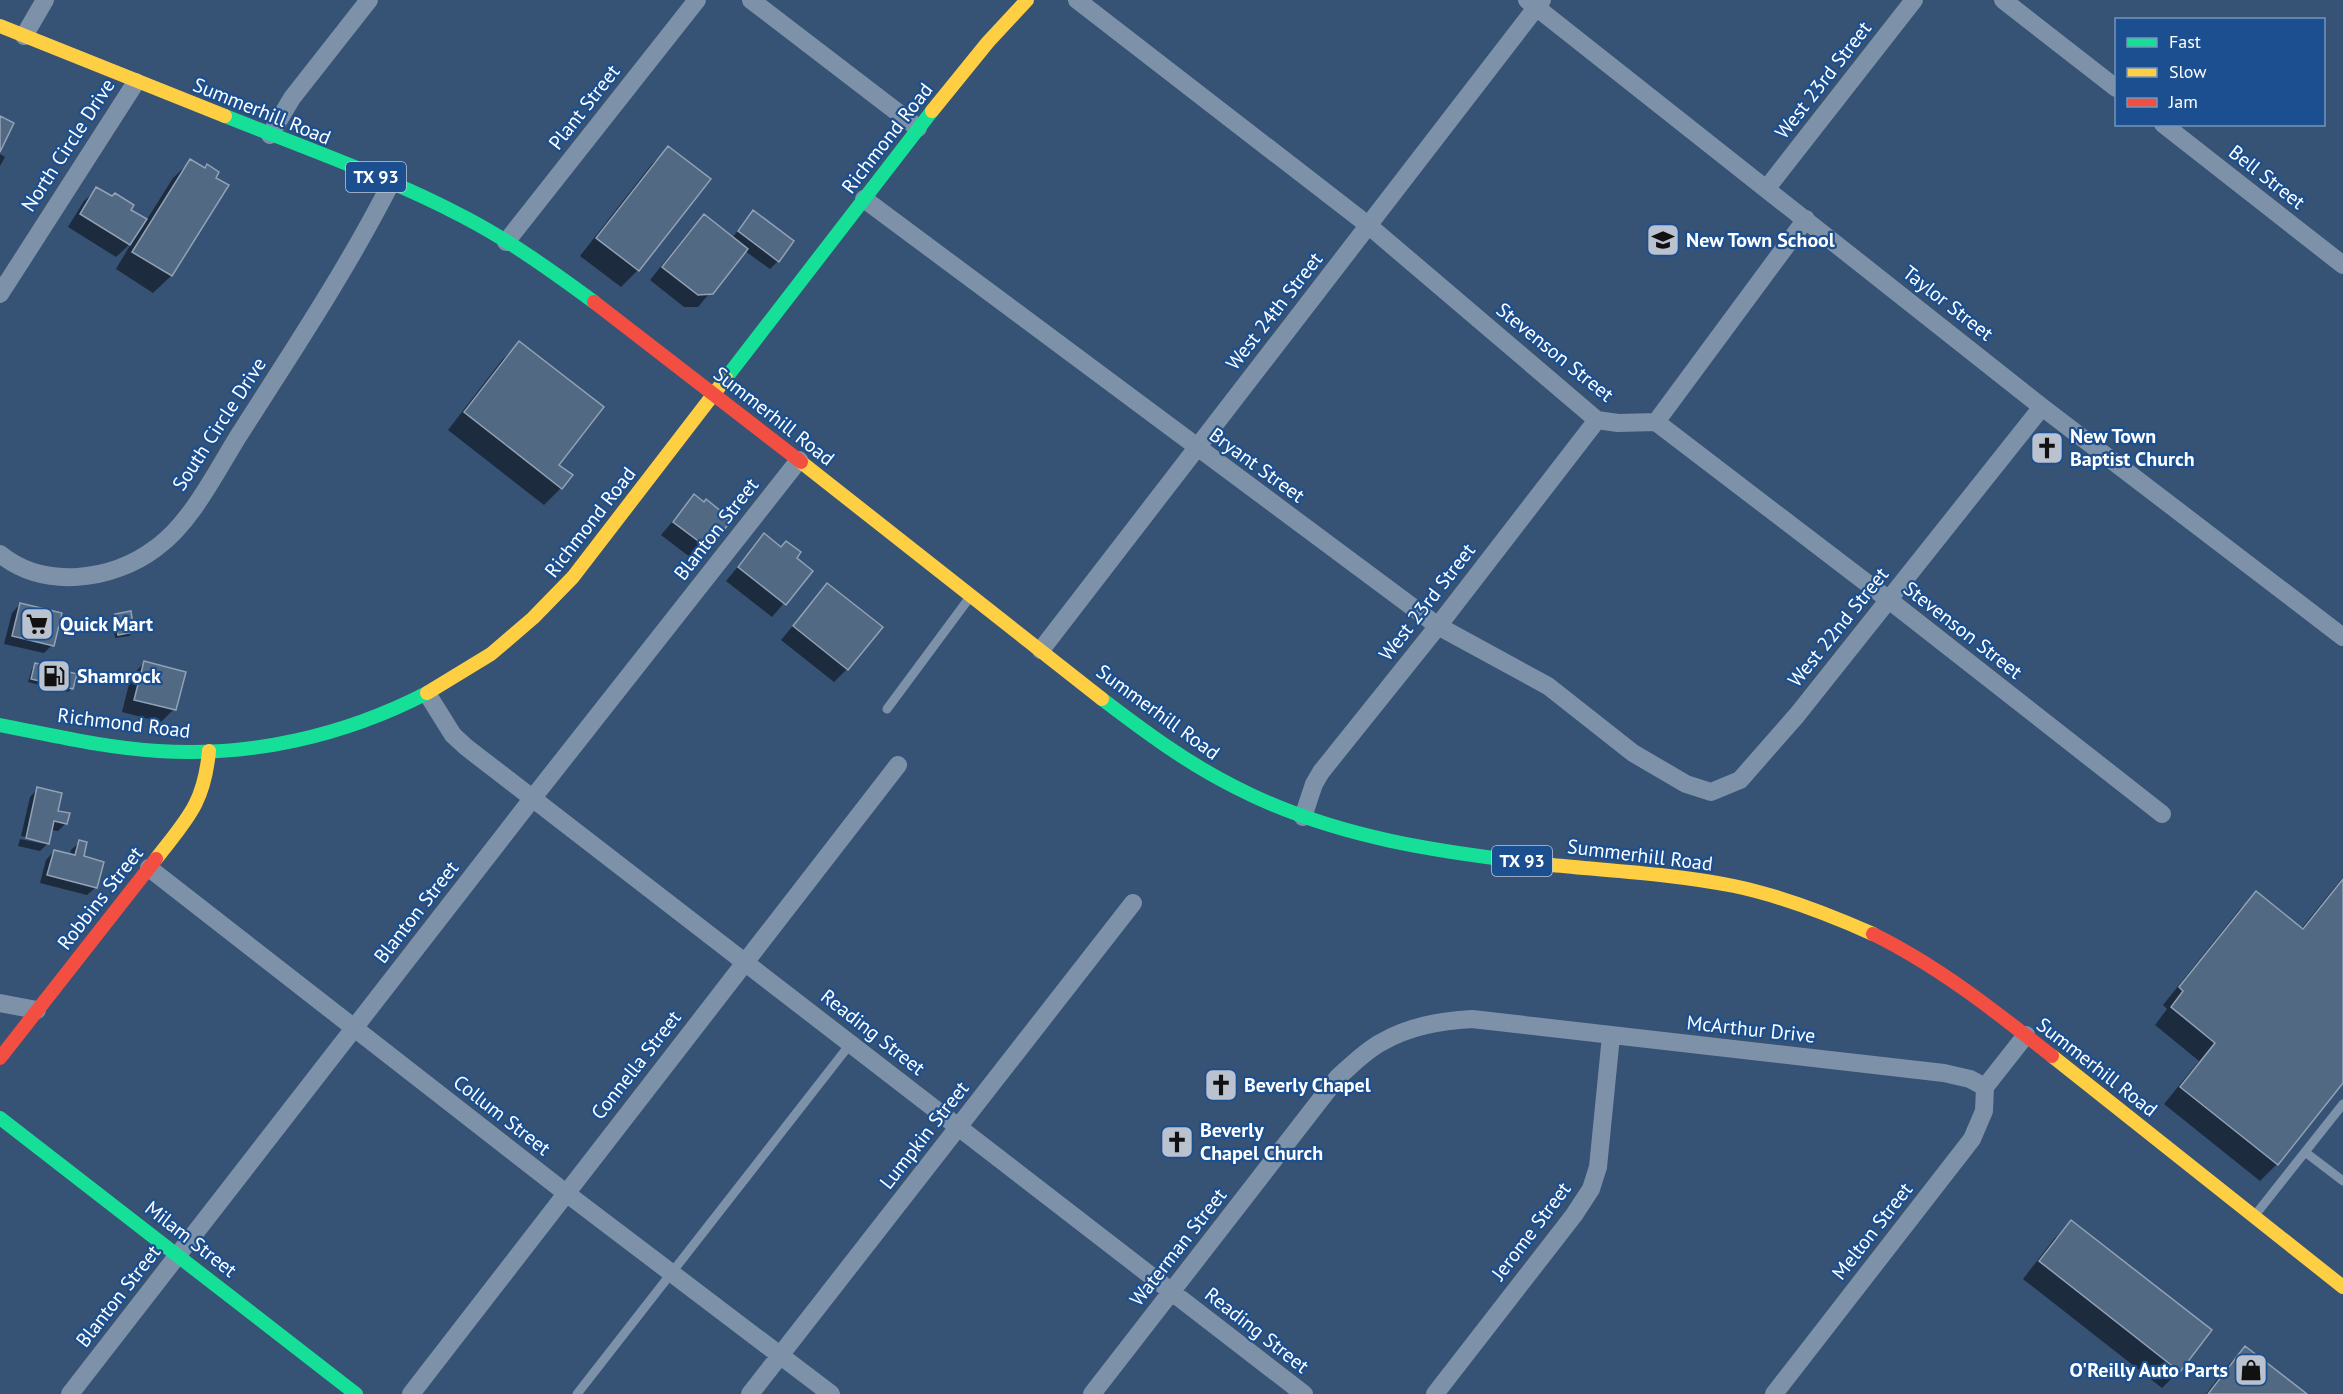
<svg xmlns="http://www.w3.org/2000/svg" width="2343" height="1394" font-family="'PT Sans',sans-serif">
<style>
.shadow{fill:#0007}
.building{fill:#526984;stroke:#92a2b6;stroke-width:1.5}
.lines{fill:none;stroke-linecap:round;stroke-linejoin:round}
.lane{stroke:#7d92a8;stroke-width:9}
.street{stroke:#7d92a8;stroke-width:18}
.fast{stroke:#16e098;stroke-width:14}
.slow{stroke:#ffcf43;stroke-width:14}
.jam{stroke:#f24e42;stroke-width:14}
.labels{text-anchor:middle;stroke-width:4.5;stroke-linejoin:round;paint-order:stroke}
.shield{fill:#1b4f8f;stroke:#bbcadd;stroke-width:1.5}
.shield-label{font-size:18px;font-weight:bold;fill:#fff}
.street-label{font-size:20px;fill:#fff;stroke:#1b4f8f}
.poi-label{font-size:20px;font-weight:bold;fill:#fff;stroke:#1b4f8f;text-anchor:start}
</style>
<rect width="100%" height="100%" fill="#365274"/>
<!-- shadow -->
<path class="shadow" d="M 668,148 L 709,179 L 638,270 L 621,287 L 580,256 L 651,165 Z
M 0,154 L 5,157 L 0,166 Z
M 191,161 L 227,186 L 171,276 L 153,293 L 116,269 L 132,242 L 116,257 L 68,227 L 84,201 L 97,189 L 146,221 L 173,178 Z
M 753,212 L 778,261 L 770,269 L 745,251 L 698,307 L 684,307 L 650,280 L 691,229 L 704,216 L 732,238 Z
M 519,343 L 557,465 L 561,488 L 544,505 L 448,430 L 502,360 Z
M 694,496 L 708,548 L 695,561 L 661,535 Z
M 764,535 L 811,571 L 772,617 L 726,581 Z
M 827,585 L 847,669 L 834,682 L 781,640 Z
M 20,604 L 52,645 L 44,653 L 4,644 L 12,613 Z
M 116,616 L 133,632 L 129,636 L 115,638 L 112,619 Z
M 144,663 L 174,709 L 161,722 L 122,712 L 131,676 Z
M 36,665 L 75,675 L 71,689 L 68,692 L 28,682 L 32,669 Z
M 38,789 L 66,823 L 58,831 L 51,830 L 48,843 L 40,851 L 18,846 L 20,839 L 44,844 L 44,841 L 21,836 L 30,797 Z
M 80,842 L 82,858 L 96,887 L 87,895 L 40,883 L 46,860 L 54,851 L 70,856 L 71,850 Z
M 2343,877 L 2343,1081 L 2277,1164 L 2260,1181 L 2164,1104 L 2199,1061 L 2155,1025 L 2167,1009 L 2163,1005 L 2239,910 L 2256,893 L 2301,929 Z
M 2071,1222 L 2179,1371 L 2162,1388 L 2023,1279 L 2054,1239 Z
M 2245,1348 L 2304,1394 L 2206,1394 L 2228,1365 Z"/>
<!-- building -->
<path class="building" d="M 0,116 L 14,123 L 0,152 Z
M 668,146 L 711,179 L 639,271 L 596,238 Z
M 190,159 L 205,168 L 207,164 L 219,172 L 216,178 L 229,185 L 172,276 L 132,252 Z
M 96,187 L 112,196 L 115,193 L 134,205 L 131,210 L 147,219 L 130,245 L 80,214 Z
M 753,210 L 794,241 L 779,262 L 738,231 Z
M 704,214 L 748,249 L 713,294 L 698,295 L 662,267 Z
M 519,341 L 604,407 L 559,465 L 573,475 L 562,489 L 464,412 Z
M 694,494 L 704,502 L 706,499 L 722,512 L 720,514 L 730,522 L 709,549 L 673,522 Z
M 764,533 L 781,547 L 786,541 L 801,552 L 797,558 L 813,571 L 786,605 L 738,567 Z
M 827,583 L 883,627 L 848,670 L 793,626 Z
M 20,603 L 62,613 L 54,646 L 12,636 Z
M 131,611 L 134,632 L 118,635 L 115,614 Z
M 144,661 L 186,672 L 176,710 L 134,700 Z
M 35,663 L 77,674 L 73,689 L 31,679 Z
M 37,787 L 62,793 L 58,811 L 70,813 L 67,824 L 54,821 L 49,844 L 26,838 Z
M 79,840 L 87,842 L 84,856 L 104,862 L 97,888 L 47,875 L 54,850 L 75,855 Z
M 2343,879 L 2343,1083 L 2278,1165 L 2180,1087 L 2215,1043 L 2171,1007 L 2183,991 L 2179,987 L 2256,891 L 2303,929 Z
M 2071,1220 L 2212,1330 L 2180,1372 L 2039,1261 Z
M 2245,1346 L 2307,1394 L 2208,1394 Z"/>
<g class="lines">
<!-- lane -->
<path class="lane" d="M 887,709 L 970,597
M 2305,1152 L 2343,1181
M 2256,1214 L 2343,1104
M 577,1394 L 851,1043"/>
<!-- street -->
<path class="street" d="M 751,0 L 918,128
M 1077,0 L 1368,225 L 1597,420 L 1618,423 L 1656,422 L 1889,600 L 2162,814
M 1527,0 L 2042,407 L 2343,637
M 2003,0 L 2116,88
M 24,36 L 45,0
M 2163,124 L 2343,265
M 270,135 L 292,98 L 369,0
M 1767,188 L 1914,0
M 864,199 L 1438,626 L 1548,686 L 1633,753 L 1686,784 L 1711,792 L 1740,780 L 1797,715 L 2042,407
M 506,242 L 697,0
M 0,294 L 136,82
M 1656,422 L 1806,219
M 0,554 C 44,590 112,581 156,548 C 191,523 216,472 239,435 C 292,352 346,271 391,183
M 1041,650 L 1542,0
M 428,695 L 453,735 L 466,747 L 1304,1394
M 1303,817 L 1314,784 L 1321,772 L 1438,626 L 1597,420
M 149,868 L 566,1193 L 831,1394
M 0,1003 L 37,1010
M 1985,1087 L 2026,1035
M 70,1394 L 532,799 L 799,460
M 411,1394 L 898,765
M 750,1394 L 1133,903
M 1092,1394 L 1338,1077 C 1351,1066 1366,1050 1382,1042 C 1410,1026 1440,1021 1472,1019 L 1944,1073 L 1970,1079 L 1985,1087
M 1435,1394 L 1574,1215 L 1591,1189 L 1598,1167 L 1611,1036
M 1774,1394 L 1972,1139 L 1984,1111 L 1985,1087"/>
<!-- fast -->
<path class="fast" d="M 225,116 C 305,148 388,177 464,217 C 510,241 552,271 594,302
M 726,378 L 932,111
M 1102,699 C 1144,731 1187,763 1235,787 C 1333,838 1443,853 1552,865
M 0,725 C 52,735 105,748 158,751 C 251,757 344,736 427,693
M 0,1118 L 356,1394"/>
<!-- slow -->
<path class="slow" d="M 0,26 L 225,116
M 932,111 L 988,42 L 1027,0
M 801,462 L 1102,699
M 427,693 L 491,654 L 533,618 L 573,577 L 726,378
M 156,859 C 187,819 204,804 209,751
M 1552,865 C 1612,871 1674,874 1734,886 C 1782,896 1828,914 1873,934
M 2052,1056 L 2343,1287"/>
<!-- jam -->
<path class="jam" d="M 594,302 L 801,462
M 1873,934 C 1938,966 1995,1011 2052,1056
M 0,1058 L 156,859"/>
</g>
<!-- icons -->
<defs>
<symbol id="school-square" viewBox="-11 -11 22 22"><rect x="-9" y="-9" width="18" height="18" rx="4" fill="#b9c2ce" stroke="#1b4f8f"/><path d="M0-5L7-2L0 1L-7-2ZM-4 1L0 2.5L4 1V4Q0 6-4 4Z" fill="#111"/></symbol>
<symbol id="church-square" viewBox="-11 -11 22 22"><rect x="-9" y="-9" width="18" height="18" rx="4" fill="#b9c2ce" stroke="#1b4f8f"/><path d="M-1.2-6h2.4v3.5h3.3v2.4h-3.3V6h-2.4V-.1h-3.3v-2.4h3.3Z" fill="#111"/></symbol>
<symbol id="supermarket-square" viewBox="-11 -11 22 22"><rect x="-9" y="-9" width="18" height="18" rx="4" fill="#b9c2ce" stroke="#1b4f8f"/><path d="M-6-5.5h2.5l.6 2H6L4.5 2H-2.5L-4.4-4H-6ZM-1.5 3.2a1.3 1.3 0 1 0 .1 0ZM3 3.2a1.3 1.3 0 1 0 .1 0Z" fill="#111"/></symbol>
<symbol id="fuel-square" viewBox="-11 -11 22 22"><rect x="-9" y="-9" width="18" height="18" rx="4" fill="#b9c2ce" stroke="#1b4f8f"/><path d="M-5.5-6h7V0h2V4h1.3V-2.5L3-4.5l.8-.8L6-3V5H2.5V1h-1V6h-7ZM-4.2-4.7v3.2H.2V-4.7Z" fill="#111"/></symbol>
<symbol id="shop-square" viewBox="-11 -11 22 22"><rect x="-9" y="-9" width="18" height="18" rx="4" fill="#b9c2ce" stroke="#1b4f8f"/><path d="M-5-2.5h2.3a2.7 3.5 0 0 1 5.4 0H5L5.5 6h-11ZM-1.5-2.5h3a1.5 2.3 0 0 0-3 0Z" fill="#111"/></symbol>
</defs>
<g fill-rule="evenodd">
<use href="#school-square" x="1644" y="221" width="38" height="38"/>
<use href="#church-square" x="2028" y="429" width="38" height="38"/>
<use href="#supermarket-square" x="18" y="605" width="38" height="38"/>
<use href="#fuel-square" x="35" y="657" width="38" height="38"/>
<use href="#church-square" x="1202" y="1066" width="38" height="38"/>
<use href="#church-square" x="1158" y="1123" width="38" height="38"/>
<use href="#shop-square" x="2232" y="1351" width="38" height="38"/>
</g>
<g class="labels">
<!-- shield labels -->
<g class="shield">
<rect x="346" y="162" width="60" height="30" rx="4.5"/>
<rect x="1492" y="846" width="60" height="30" rx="4.5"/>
</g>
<g class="shield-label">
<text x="376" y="183">TX 93</text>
<text x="1522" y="867">TX 93</text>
</g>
<!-- street labels -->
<g class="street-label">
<text transform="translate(1823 80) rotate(-52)" y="7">West 23rd Street</text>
<text transform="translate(584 107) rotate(-52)" y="7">Plant Street</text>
<text transform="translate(262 111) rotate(22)" y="7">Summerhill Road</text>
<text transform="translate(887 138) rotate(-52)" y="7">Richmond Road</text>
<text transform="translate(68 145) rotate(-57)" y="7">North Circle Drive</text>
<text transform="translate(2267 177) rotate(38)" y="7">Bell Street</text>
<text transform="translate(1948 303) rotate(38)" y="7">Taylor Street</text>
<text transform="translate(1274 311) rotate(-52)" y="7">West 24th Street</text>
<text transform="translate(1555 352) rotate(39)" y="7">Stevenson Street</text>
<text transform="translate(774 416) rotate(38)" y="7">Summerhill Road</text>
<text transform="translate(219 424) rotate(-57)" y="7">South Circle Drive</text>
<text transform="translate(1257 465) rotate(36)" y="7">Bryant Street</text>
<text transform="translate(590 522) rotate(-52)" y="7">Richmond Road</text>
<text transform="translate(716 529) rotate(-52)" y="7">Blanton Street</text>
<text transform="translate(1427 602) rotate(-52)" y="7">West 23rd Street</text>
<text transform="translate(1838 627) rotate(-51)" y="7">West 22nd Street</text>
<text transform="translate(1963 630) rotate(38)" y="7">Stevenson Street</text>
<text transform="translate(1158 712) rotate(36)" y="7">Summerhill Road</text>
<text transform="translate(124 723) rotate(7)" y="7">Richmond Road</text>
<text transform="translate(1640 855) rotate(7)" y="7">Summerhill Road</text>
<text transform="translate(100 898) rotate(-52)" y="7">Robbins Street</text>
<text transform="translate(416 912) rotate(-52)" y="7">Blanton Street</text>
<text transform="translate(1751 1029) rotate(6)" y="7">McArthur Drive</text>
<text transform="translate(873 1032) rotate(38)" y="7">Reading Street</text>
<text transform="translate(636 1065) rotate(-52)" y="7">Connella Street</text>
<text transform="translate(2097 1067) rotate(38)" y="7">Summerhill Road</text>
<text transform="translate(502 1115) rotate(38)" y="7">Collum Street</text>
<text transform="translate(924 1135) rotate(-52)" y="7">Lumpkin Street</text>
<text transform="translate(1531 1231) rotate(-53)" y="7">Jerome Street</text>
<text transform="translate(1872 1231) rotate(-52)" y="7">Melton Street</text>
<text transform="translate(191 1239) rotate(38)" y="7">Milam Street</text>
<text transform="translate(1178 1247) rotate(-52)" y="7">Waterman Street</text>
<text transform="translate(118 1296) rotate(-52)" y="7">Blanton Street</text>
<text transform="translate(1257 1330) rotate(38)" y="7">Reading Street</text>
</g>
<!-- poi labels -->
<g class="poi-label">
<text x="1686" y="247">New Town School</text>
<text x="2070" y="443">New Town<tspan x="2070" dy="23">Baptist Church</tspan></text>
<text x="60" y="631">Quick Mart</text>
<text x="77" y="683">Shamrock</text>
<text x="1244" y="1092">Beverly Chapel</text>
<text x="1200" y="1137">Beverly<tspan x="1200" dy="23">Chapel Church</tspan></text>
<text x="2228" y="1377" text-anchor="end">O'Reilly Auto Parts</text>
</g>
</g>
<!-- legend -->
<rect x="2115" y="18" width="210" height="108" fill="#1b4f8f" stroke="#7695bc" stroke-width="1.5"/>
<rect x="2127" y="38" width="30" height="9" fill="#16e098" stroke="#7695bc" stroke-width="1.5"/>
<text x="2169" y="48" font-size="18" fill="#ffffff">Fast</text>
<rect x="2127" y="68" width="30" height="9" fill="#ffcf43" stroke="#7695bc" stroke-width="1.5"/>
<text x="2169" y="78" font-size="18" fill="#ffffff">Slow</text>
<rect x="2127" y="98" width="30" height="9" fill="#f24e42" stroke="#7695bc" stroke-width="1.5"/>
<text x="2169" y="108" font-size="18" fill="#ffffff">Jam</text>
</svg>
